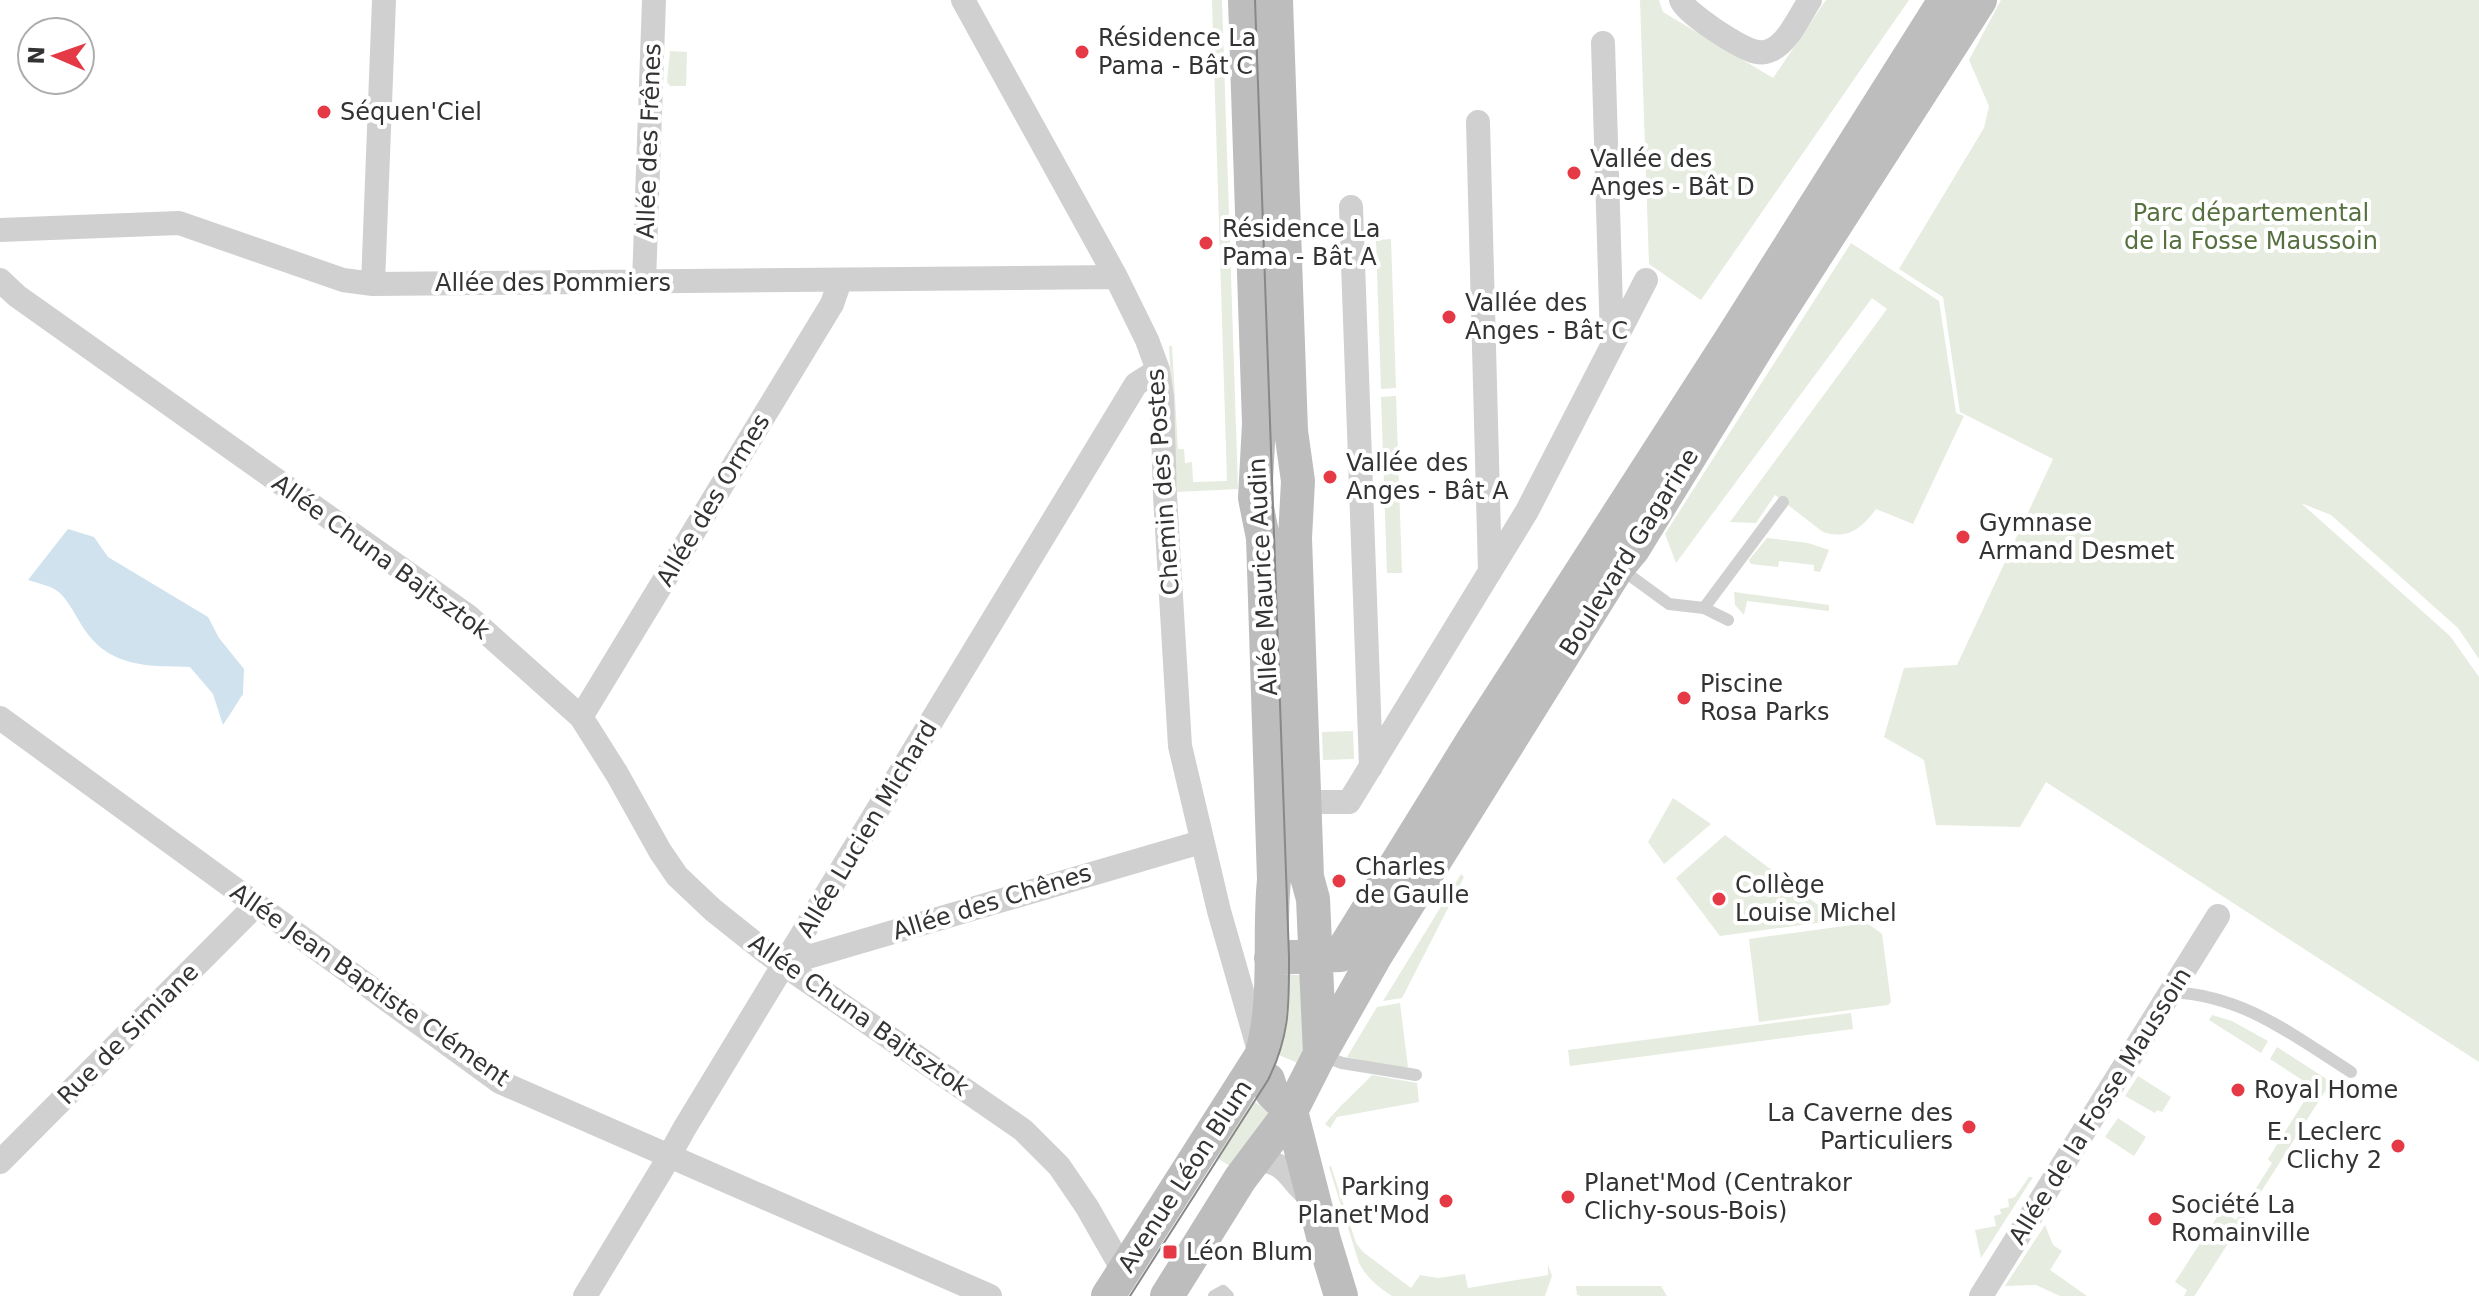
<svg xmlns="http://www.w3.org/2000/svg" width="2479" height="1296" font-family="'DejaVu Sans',sans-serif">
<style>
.green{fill:#e6ecdf}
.water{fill:#cfe2ee}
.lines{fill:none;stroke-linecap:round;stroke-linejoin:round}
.lane{stroke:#d0d0d0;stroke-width:12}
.street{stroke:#d0d0d0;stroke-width:24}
.secondary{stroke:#bdbdbd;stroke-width:34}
.tram{stroke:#888;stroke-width:2}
.poi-dot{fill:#e63946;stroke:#fff;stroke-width:3}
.labels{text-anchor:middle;stroke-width:8;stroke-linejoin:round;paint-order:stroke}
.poi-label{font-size:24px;fill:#333;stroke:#fff;text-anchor:start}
.street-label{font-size:24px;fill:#333;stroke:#fff}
.park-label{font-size:24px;fill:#56703f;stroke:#fff}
</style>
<rect width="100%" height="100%" fill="#fff"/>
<!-- green -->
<path class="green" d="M 1212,0 L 1222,0 L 1238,489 L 1177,492 L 1169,346 L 1172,346 L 1178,449 L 1184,449 L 1185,463 L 1192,462 L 1193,482 L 1227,481 Z
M 1640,0 L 1659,0 L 1663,12 L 1773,78 L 1826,0 L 1909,0 L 1701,300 L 1649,264 Z
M 2001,0 L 2479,0 L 2479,659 L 2458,628 L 2331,515 L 2301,503 L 2450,636 L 2479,677 L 2479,1062 L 2046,782 L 2020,827 L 1936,825 L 1924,760 L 1884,737 L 1904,668 L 1957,665 L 2053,459 L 1960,412 L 1943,297 L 1899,269 L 1984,128 L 1989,106 L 1969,60 Z
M 670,51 L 687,52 L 686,86 L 670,86 L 667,82 Z
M 1391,239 L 1396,388 L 1381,389 L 1376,240 Z
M 1851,243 L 1939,301 L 1956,413 L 1964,416 L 1913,524 L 1876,509 C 1862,528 1848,540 1823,532 L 1775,495 L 1756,523 L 1730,522 L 1887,309 L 1872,298 L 1676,563 L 1665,534 Z
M 1396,396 L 1402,573 L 1387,573 L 1381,397 Z
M 1767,538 L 1808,543 L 1829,550 L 1820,572 L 1814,571 L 1814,565 L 1779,561 L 1778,567 L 1751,564 L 1749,560 Z
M 1734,592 L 1829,605 L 1829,611 L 1747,601 L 1744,615 L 1735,605 Z
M 1353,731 L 1354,759 L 1323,760 L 1322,732 Z
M 1673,798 L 1711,824 L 1664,864 L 1648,842 Z
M 1725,835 L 1838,920 L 1720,936 L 1676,878 Z
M 1461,874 L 1464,877 L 1402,998 L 1383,1001 Z
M 1867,923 L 1882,934 L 1891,1002 L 1888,1005 L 1759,1022 L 1749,939 Z
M 1284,975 L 1304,975 L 1305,1048 L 1298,1063 L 1274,1053 Z
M 1400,1003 L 1408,1067 L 1393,1068 L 1347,1057 L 1377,1007 Z
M 1851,1013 L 1853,1029 L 1570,1066 L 1568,1050 Z
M 2212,1015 L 2232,1021 L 2268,1041 L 2261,1053 L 2209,1020 Z
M 2277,1047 L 2331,1082 L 2197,1292 L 2194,1296 L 2184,1296 L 2187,1290 L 2175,1282 L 2221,1211 L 2236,1220 L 2272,1163 L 2268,1159 L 2313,1087 L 2270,1059 Z
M 1372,1075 L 1417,1083 L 1419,1102 L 1337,1117 L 1330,1128 L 1325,1124 C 1339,1106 1356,1092 1372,1075 Z
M 2138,1076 L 2171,1097 L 2162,1112 L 2157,1110 L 2155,1113 L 2125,1096 Z
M 1248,1097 L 1270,1113 L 1238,1171 L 1214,1156 Z
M 2118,1118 L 2146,1137 L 2134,1156 L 2105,1137 Z
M 1331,1166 L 1356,1243 L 1363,1252 L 1411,1288 L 1420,1275 L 1438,1278 L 1465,1274 L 1468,1288 L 1548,1275 L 1548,1265 L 1552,1276 L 1545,1296 L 1392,1296 C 1378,1287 1367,1278 1359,1263 L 1329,1167 Z
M 2029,1177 L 2033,1177 L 1981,1258 L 1975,1230 L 1996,1226 L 1994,1216 L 2001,1214 L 2000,1209 L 2009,1207 L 2008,1199 L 2015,1197 Z
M 2045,1225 L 2053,1245 L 2062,1251 L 2050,1270 L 2087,1296 L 2060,1296 L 2036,1285 L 2005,1286 Z
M 1576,1286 L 1661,1286 L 1667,1296 L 1581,1296 L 1577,1295 Z"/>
<!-- water -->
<path class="water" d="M 68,529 L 94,537 L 108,557 L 208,617 L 219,638 L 244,669 L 243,694 L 223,725 L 213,694 L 190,667 C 161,666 129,668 104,650 C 82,634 78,614 62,595 C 54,586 40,584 28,580 Z"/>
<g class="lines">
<!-- lane -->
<path class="lane" d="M 1621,569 L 1669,604 L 1704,608 L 1728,620
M 1704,608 L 1783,502
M 2171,992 C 2245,996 2291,1034 2351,1072
M 1323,1056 L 1342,1063 L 1416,1075
M 1214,1296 L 1223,1291 L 1228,1296"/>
<!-- street -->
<path class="street" d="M 963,0 L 1116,277 L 1147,340 L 1158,370 L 1162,397 L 1165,496 L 1180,746 L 1219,911 L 1260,1054
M 1681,0 C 1686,14 1738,46 1753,51 C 1759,53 1765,53 1771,50 C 1788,43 1800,15 1810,0
M 1603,43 L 1612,341
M 1478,122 L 1490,572
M 1351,207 L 1371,767
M 0,230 L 179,223 L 343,280 L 373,284 L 1116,277
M 0,280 L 17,296 L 468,616 L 581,717 L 617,774 L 660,851 L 677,876 L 713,910 L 767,953 L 1023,1130 L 1059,1166 L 1087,1207 L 1124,1272
M 644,282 L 654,0
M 373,284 L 384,0
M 581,717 L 832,304 L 840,281
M 0,718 L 500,1082 L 990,1296
M 1304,802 L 1349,802 L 1527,511 L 1646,280
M 784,964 L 1201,842
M 1254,1160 C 1287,1160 1288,1179 1309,1196
M 0,1162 L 256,905
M 585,1296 L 662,1169 L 684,1129 L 1136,384 L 1158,370
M 1981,1296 L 2218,916"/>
<!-- secondary -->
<path class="secondary" d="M 1276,0 L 1291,431 L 1298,481 L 1295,538 L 1307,877 L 1313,899 L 1320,1054
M 1271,958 L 1340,955 L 1473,740 L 1733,336 L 1945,0
M 1252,1070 L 1268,1080 L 1272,1093 L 1291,1111 L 1324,1240 L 1341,1296
M 1108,1296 L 1261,1056 C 1278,1000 1268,938 1274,880 L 1263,538 L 1255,498 L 1259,424 L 1245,0
M 1167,1296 L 1240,1179 L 1291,1111 L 1320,1054 L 1376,955 L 1618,567 L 1633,549 L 1759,344 L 1980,0"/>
<!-- tram -->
<path class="tram" d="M 1130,1296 L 1268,1080 C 1290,1036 1289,1005 1289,957 L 1255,0"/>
</g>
<!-- markers -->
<g class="poi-dot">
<circle cx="1082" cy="52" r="8"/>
<circle cx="324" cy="112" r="8"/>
<circle cx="1574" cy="173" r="8"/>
<circle cx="1206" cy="243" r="8"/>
<circle cx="1449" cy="317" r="8"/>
<circle cx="1330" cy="477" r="8"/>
<circle cx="1963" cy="537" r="8"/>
<circle cx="1684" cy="698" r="8"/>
<circle cx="1339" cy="881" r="8"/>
<circle cx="1719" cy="899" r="8"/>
<circle cx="2238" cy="1090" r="8"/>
<circle cx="1969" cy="1127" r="8"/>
<circle cx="2398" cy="1146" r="8"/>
<circle cx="1568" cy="1197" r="8"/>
<circle cx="1446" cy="1201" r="8"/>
<circle cx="2155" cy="1219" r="8"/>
<rect x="1162" y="1244" width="16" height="16" rx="4"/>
</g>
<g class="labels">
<!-- poi labels -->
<g class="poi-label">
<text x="1098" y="46">Résidence La<tspan x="1098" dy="28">Pama - Bât C</tspan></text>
<text x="340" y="120">Séquen'Ciel</text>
<text x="1590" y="167">Vallée des<tspan x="1590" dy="28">Anges - Bât D</tspan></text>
<text x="1222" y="237">Résidence La<tspan x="1222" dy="28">Pama - Bât A</tspan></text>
<text x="1465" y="311">Vallée des<tspan x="1465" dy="28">Anges - Bât C</tspan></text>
<text x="1346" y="471">Vallée des<tspan x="1346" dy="28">Anges - Bât A</tspan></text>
<text x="1979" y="531">Gymnase<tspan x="1979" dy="28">Armand Desmet</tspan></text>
<text x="1700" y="692">Piscine<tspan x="1700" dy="28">Rosa Parks</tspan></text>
<text x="1355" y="875">Charles<tspan x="1355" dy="28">de Gaulle</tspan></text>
<text x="1735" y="893">Collège<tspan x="1735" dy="28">Louise Michel</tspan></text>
<text x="2254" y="1098">Royal Home</text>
<text x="1953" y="1121" text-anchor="end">La Caverne des<tspan x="1953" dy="28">Particuliers</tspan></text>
<text x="2382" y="1140" text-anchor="end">E. Leclerc<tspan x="2382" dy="28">Clichy 2</tspan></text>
<text x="1584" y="1191">Planet'Mod (Centrakor<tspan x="1584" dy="28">Clichy-sous-Bois)</tspan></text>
<text x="1430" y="1195" text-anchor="end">Parking<tspan x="1430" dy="28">Planet'Mod</tspan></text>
<text x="2171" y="1213">Société La<tspan x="2171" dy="28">Romainville</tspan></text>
<text x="1186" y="1260">Léon Blum</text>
</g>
<!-- street labels -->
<g class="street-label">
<text transform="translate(649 141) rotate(-88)" y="8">Allée des Frênes</text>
<text x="553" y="291">Allée des Pommiers</text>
<text transform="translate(1163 482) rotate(-94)" y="8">Chemin des Postes</text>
<text transform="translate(713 500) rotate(-59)" y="8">Allée des Ormes</text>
<text transform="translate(1629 552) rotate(-58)" y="8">Boulevard Gagarine</text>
<text transform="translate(381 557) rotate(36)" y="8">Allée Chuna Bajtsztok</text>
<text transform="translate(1263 577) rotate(-93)" y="8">Allée Maurice Audin</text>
<text transform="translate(867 829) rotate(-59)" y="8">Allée Lucien Michard</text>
<text transform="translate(992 902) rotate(-17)" y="8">Allée des Chênes</text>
<text transform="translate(370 985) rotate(35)" y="8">Allée Jean Baptiste Clément</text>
<text transform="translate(859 1015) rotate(35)" y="8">Allée Chuna Bajtsztok</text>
<text transform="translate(128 1034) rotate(-45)" y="8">Rue de Simiane</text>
<text transform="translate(2100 1106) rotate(-58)" y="8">Allée de la Fosse Maussoin</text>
<text transform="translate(1185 1176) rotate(-57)" y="8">Avenue Léon Blum</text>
</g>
<!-- park labels -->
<g class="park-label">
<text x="2251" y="221">Parc départemental<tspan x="2251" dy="28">de la Fosse Maussoin</tspan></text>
</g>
</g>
<!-- north arrow -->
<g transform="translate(56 56) rotate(272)"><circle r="38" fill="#ffffff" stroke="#adadad" stroke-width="2"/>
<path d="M0-6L14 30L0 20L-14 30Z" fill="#e63946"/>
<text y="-12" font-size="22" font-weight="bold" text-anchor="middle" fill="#333333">N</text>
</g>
</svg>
